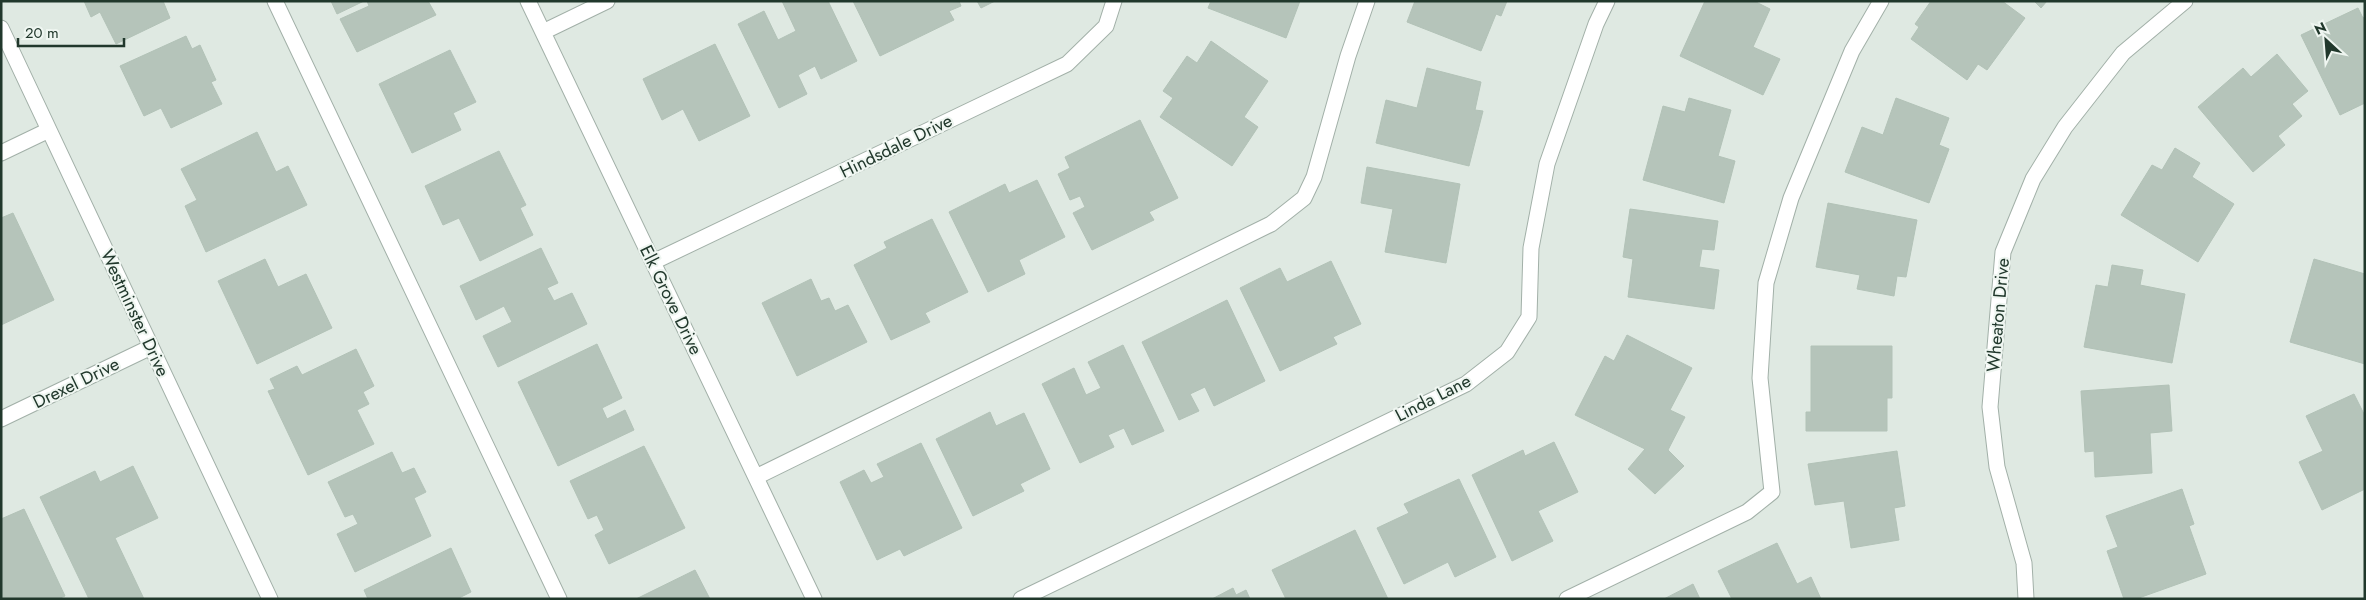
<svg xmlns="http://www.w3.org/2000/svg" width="2366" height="600" font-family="Jost,sans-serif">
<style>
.building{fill:#b5c4ba;stroke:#b2c2b7}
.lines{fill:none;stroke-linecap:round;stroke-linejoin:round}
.minor-casing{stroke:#a2b0a8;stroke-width:17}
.minor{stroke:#fff;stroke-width:15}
.labels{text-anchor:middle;stroke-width:4;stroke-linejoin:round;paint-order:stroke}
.street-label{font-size:18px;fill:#21382c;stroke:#eff6f1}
</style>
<rect width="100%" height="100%" fill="#dfe9e2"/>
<!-- building -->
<path class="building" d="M 84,1 L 163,1 L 170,18 L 116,44 L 100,12 L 91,17 Z
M 331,1 L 364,1 L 337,14 Z
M 367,1 L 428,1 L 436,15 L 357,52 L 340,19 L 369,6 Z
M 782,1 L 828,1 L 857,61 L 821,79 L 815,66 L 798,75 L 807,94 L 779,108 L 738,24 L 764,11 L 778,40 L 796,31 Z
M 853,1 L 959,1 L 961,6 L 949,11 L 954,20 L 880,56 Z
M 977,1 L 995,1 L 981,8 Z
M 1211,1 L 1300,1 L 1286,38 L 1208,8 Z
M 1415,1 L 1507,1 L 1501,16 L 1496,14 L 1481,51 L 1407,22 Z
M 1705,1 L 1754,1 L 1770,9 L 1753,47 L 1780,59 L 1763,95 L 1680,56 Z
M 1931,1 L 2002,1 L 2025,18 L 1987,70 L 1978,64 L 1967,80 L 1911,39 L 1919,27 L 1915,24 Z
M 2034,1 L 2047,1 L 2041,8 Z
M 2358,8 L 2363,18 L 2365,17 L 2365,103 L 2340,115 L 2301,35 Z
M 186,36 L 192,49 L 200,45 L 216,80 L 211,82 L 222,104 L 171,128 L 161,108 L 144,116 L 120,66 Z
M 1211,41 L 1268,81 L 1244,117 L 1258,127 L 1232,166 L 1160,117 L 1173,98 L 1163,91 L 1187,56 L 1197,63 Z
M 715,44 L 750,116 L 699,141 L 683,109 L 662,120 L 643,79 Z
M 450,50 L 476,102 L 453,113 L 461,130 L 412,153 L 379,84 Z
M 2277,54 L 2308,91 L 2292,104 L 2302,116 L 2278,136 L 2285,145 L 2253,172 L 2198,107 L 2243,68 L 2251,77 Z
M 1427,68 L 1481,82 L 1475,110 L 1483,111 L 1469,166 L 1376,143 L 1386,100 L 1417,108 Z
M 1689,98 L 1731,110 L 1718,156 L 1735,161 L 1724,203 L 1643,180 L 1663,106 L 1685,112 Z
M 1896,98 L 1949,118 L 1939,145 L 1949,149 L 1929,203 L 1845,172 L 1862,127 L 1883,135 Z
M 1140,120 L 1178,198 L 1149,212 L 1154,220 L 1092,250 L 1073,213 L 1085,207 L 1080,196 L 1070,200 L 1058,174 L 1070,168 L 1065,157 Z
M 257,132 L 276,172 L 288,166 L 307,205 L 206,252 L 185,206 L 197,200 L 181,169 Z
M 2175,148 L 2200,163 L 2192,177 L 2234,204 L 2198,262 L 2121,215 L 2152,165 L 2162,170 Z
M 499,151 L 526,205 L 520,208 L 533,235 L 480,261 L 459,218 L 443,225 L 425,186 Z
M 1367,167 L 1460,184 L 1446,263 L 1385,252 L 1393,209 L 1361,203 Z
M 1037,180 L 1065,237 L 1019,260 L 1025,274 L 988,292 L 949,212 L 1005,184 L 1009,193 Z
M 1828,203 L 1917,220 L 1906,277 L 1897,276 L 1894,296 L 1857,289 L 1860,275 L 1816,267 Z
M 1630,209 L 1718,221 L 1714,250 L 1702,249 L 1699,267 L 1719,270 L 1714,309 L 1628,297 L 1633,259 L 1623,257 Z
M 13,213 L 54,300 L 1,325 L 1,218 Z
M 932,219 L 968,292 L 925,313 L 930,322 L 891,340 L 854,265 L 887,248 L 884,242 Z
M 541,248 L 558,283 L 547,288 L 554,301 L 572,293 L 587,324 L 498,367 L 483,336 L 512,322 L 504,306 L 476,320 L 460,286 Z
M 265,259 L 278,287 L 306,274 L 332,328 L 257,364 L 218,281 Z
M 2314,259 L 2365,274 L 2365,364 L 2290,342 Z
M 1331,261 L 1361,324 L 1333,337 L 1337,344 L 1280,371 L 1240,288 L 1280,268 L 1287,282 Z
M 2112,265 L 2143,270 L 2140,285 L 2185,294 L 2172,363 L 2084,347 L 2096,285 L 2108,287 Z
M 811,279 L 821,301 L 829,298 L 835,311 L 848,305 L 867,342 L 797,376 L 762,303 Z
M 1227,300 L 1265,381 L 1214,406 L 1205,387 L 1190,394 L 1199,411 L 1179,420 L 1142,342 Z
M 1627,335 L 1692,368 L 1670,410 L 1685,417 L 1668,450 L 1684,466 L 1655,494 L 1628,469 L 1645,449 L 1575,415 L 1605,356 L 1614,361 Z
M 597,344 L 622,398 L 602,408 L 607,419 L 625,410 L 634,430 L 558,466 L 518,382 Z
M 1123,345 L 1164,431 L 1132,445 L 1124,428 L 1108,435 L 1114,447 L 1080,463 L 1042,384 L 1074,368 L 1086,395 L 1101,388 L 1088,362 Z
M 1811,346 L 1892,346 L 1892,398 L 1887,398 L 1887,431 L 1806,431 L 1806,412 L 1811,412 Z
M 356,349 L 374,386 L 363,392 L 369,404 L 357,410 L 374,444 L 308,475 L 268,391 L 275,389 L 270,379 L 297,366 L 302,375 Z
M 2169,385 L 2172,431 L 2150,433 L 2152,473 L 2095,477 L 2094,451 L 2085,452 L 2081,391 Z
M 2354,394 L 2365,416 L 2365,489 L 2322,510 L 2299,462 L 2323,451 L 2306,416 Z
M 990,412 L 996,426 L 1024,413 L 1050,469 L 1020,484 L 1024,491 L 973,516 L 936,439 Z
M 1554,442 L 1578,492 L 1538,511 L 1553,541 L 1512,561 L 1472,475 L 1523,450 L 1525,456 Z
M 921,443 L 962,528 L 904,556 L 900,549 L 877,560 L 840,482 L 864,470 L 871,483 L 884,477 L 877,464 Z
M 644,446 L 685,528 L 609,564 L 595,535 L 604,530 L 597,515 L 588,519 L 570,481 Z
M 1897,451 L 1905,506 L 1894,508 L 1899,540 L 1851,548 L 1844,501 L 1815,505 L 1808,464 Z
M 392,452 L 402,473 L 414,468 L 426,492 L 414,498 L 431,536 L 355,572 L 337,534 L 358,524 L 353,514 L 345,517 L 328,482 Z
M 133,466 L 158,518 L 115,538 L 144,599 L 89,599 L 40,497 L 95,471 L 100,482 Z
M 1459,479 L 1496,557 L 1455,577 L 1448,562 L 1404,584 L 1377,528 L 1409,513 L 1404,504 Z
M 2182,489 L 2194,524 L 2189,526 L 2206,574 L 2136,599 L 2124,599 L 2107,551 L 2118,547 L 2106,516 Z
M 24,509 L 65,596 L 58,599 L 1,599 L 1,519 Z
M 1355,530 L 1388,599 L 1286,599 L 1272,570 Z
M 1777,543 L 1797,584 L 1811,577 L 1821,599 L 1732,599 L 1718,571 Z
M 451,548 L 471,592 L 457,599 L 368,599 L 364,590 Z
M 695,570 L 710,599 L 636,599 Z
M 1693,584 L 1700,599 L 1664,599 Z
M 1233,588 L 1236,595 L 1246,590 L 1250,599 L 1212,599 Z"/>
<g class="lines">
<defs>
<path id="minor" d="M 275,1 L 559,599
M 528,1 L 814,599
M 1,28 L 270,599
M 543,32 L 607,1
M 1,153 L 49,130
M 653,262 L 1067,64 L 1106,26 L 1114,1
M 1,419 L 151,347
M 756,477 L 1271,224 L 1304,198 L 1314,177 L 1348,56 L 1367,1
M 1021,599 L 1466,384 L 1507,352 L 1529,317 L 1531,248 L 1547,164 L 1596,24 L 1607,1
M 1567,599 L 1747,512 L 1772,492 L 1760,378 L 1766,283 L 1791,198 L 1852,51 L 1881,1
M 2026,599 L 2024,563 L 1997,467 L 1990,407 L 2003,252 L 2033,179 L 2065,127 L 2123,53 L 2185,1"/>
</defs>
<!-- minor casing -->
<use href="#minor" class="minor-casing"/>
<!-- minor -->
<use href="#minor" class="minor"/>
</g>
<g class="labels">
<!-- street labels -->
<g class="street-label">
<text transform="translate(896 146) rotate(-26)" y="6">Hindsdale Drive</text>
<text transform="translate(671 300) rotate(64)" y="6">Elk Grove Drive</text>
<text transform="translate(135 313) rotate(65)" y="6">Westminster Drive</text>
<text transform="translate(1998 315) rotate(-85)" y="6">Wheaton Drive</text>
<text transform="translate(76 383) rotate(-26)" y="6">Drexel Drive</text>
<text transform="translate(1433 398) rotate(-27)" y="6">Linda Lane</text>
</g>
</g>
<!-- border -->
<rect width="2366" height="600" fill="none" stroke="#21382c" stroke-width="5"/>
<!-- north arrow -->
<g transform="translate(2326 40) rotate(334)" stroke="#eff6f1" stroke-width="4" paint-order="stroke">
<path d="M0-4L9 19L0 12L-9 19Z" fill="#21382c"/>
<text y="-8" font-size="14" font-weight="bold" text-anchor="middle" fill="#21382c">N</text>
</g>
<!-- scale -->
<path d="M18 38v8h106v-8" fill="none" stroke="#21382c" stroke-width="2.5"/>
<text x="25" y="38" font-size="15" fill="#21382c" stroke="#eff6f1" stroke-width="4" paint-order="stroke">20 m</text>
</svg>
